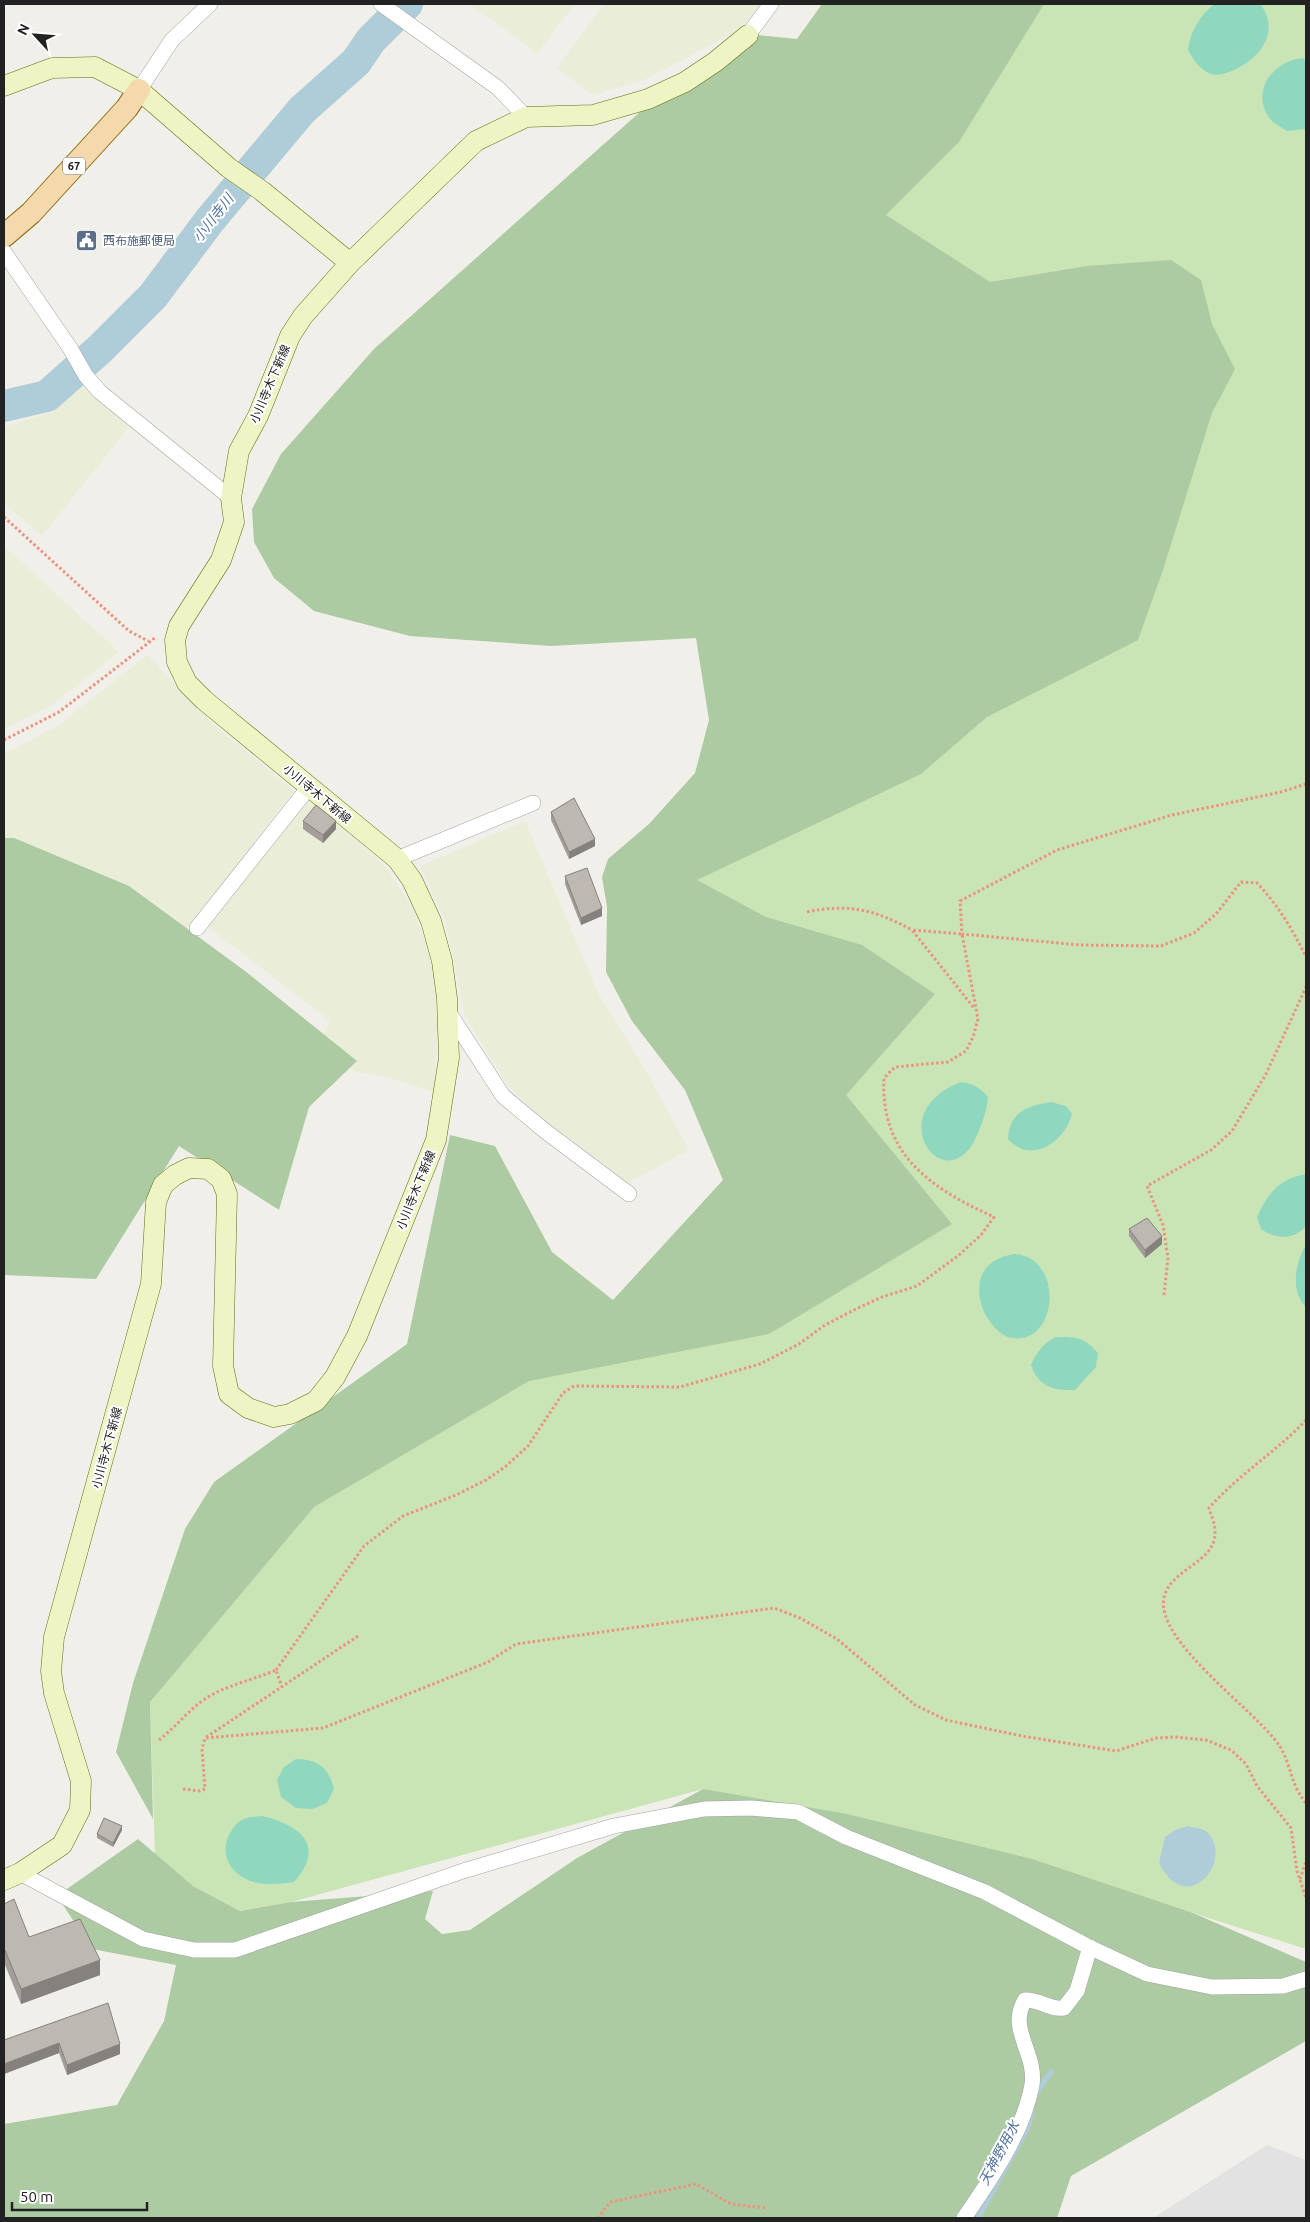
<svg xmlns="http://www.w3.org/2000/svg" width="1310" height="2222" font-family="Ubuntu,'Noto Sans JP',sans-serif">
<style>
.farmland{fill:#eaedd7}
.grass{fill:#c9e5b5}
.forest{fill:#accba3}
.pitch{fill:#90d7c0}
.parking{fill:#e2e2e2}
.water{fill:#afcdd9}
.lines{fill:none;stroke-linecap:round;stroke-linejoin:round}
.stream{stroke:#afcdd9;stroke-width:5.5}
.river{stroke:#afcdd9;stroke-width:32}
.street-casing{stroke:#a3a3a3;stroke-width:16}
.secondary-casing{stroke:#5f7011;stroke-width:21}
.primary-casing{stroke:#8f6d11;stroke-width:24}
.path{stroke:#ec927f;stroke-width:3;stroke-dasharray:2.5 2.5;stroke-linecap:butt}
.street{stroke:#fff;stroke-width:15}
.secondary{stroke:#eef4c4;stroke-width:20}
.primary{stroke:#f3d9ac;stroke-width:22}
.wall{fill:#a39e99}
.shaded-wall{fill:#85817d}
.building{fill:#beb8b2;stroke:#85817d}
.labels{text-anchor:middle;stroke-width:4;stroke-linejoin:round;paint-order:stroke}
.shield{fill:#fff;stroke:#646464;stroke-width:1}
.shield-label{font-size:11px;font-weight:bold;fill:#222}
.service-label{font-size:12px;fill:#4e5e75;stroke:#fff;text-anchor:start}
.street-label{font-size:12px;fill:#222;stroke:#fff}
.water-label{font-size:14px;font-style:italic;fill:#5475a0;stroke:#fff}
</style>
<rect width="100%" height="100%" fill="#f1efe9"/>
<!-- farmland -->
<path class="farmland" d="M 470,4 L 575,4 L 537,53 Z
M 604,4 L 761,4 L 743,26 L 724,38 L 644,80 L 593,95 L 557,68 Z
M 83,386 L 131,424 L 42,536 L 4,503 L 4,427 L 52,412 Z
M 4,546 L 119,652 L 52,705 L 4,729 Z
M 147,655 L 211,722 L 294,791 L 181,936 L 4,889 L 4,754 L 59,725 Z
M 310,799 L 386,867 L 414,911 L 434,964 L 438,1026 L 434,1092 L 387,1077 L 355,1072 L 319,1041 L 330,1021 L 207,926 Z
M 525,821 L 598,993 L 643,1066 L 689,1150 L 624,1185 L 551,1127 L 507,1085 L 465,1016 L 445,920 L 420,866 Z"/>
<!-- grass -->
<path class="grass" d="M 977,4 L 1306,4 L 1306,1949 L 1149,1899 L 703,1789 L 291,1902 L 240,1911 L 193,1886 L 155,1856 L 150,1702 L 333,1455 L 898,1209 L 652,883 L 944,316 L 852,166 Z"/>
<!-- forest -->
<path class="forest" d="M 822,4 L 1044,4 L 959,142 L 886,215 L 990,282 L 1087,266 L 1171,260 L 1201,280 L 1212,324 L 1235,369 L 1212,413 L 1163,570 L 1138,640 L 987,717 L 921,774 L 697,880 L 766,917 L 862,945 L 935,994 L 846,1095 L 952,1224 L 769,1334 L 529,1381 L 314,1507 L 150,1702 L 153,1819 L 116,1752 L 133,1683 L 185,1529 L 214,1482 L 407,1344 L 450,1135 L 495,1146 L 552,1252 L 613,1300 L 723,1180 L 685,1090 L 632,1021 L 606,972 L 607,907 L 602,877 L 608,859 L 649,824 L 695,773 L 709,720 L 696,638 L 551,646 L 410,636 L 314,611 L 274,578 L 254,542 L 252,509 L 281,454 L 374,349 L 659,95 L 748,34 L 797,39 Z
M 4,838 L 14,838 L 129,886 L 245,971 L 357,1061 L 309,1107 L 279,1210 L 179,1146 L 96,1279 L 4,1275 Z
M 703,1789 L 847,1814 L 1032,1859 L 1193,1913 L 1306,1962 L 1306,2041 L 1071,2176 L 1057,2218 L 4,2218 L 4,2124 L 117,2105 L 164,2021 L 176,1965 L 92,1949 L 57,1896 L 138,1839 L 193,1886 L 240,1911 L 291,1902 L 433,1891 L 425,1919 L 442,1934 L 470,1930 L 577,1858 Z"/>
<!-- pitch -->
<path class="pitch" d="M 1214,4 L 1260,4 C 1281,30 1261,58 1234,70 C 1229,72 1221,75 1215,75 C 1202,73 1193,60 1188,50 C 1190,31 1200,16 1214,4 Z
M 1303,58 L 1306,61 L 1306,129 L 1287,131 C 1281,127 1272,123 1268,116 C 1251,89 1275,60 1303,58 Z
M 961,1082 C 973,1084 980,1087 988,1097 C 987,1110 983,1121 978,1133 C 948,1206 877,1114 961,1082 Z
M 1051,1102 L 1066,1106 L 1072,1114 C 1065,1142 1031,1165 1008,1139 C 1009,1112 1027,1106 1051,1102 Z
M 1306,1174 L 1306,1226 C 1293,1241 1275,1239 1261,1229 L 1257,1217 C 1267,1194 1280,1178 1306,1174 Z
M 1306,1245 L 1306,1307 C 1290,1292 1295,1262 1306,1245 Z
M 1015,1254 C 1067,1259 1057,1351 1008,1337 C 999,1334 988,1321 984,1312 C 972,1283 982,1258 1015,1254 Z
M 1056,1337 C 1077,1337 1084,1337 1098,1353 L 1096,1367 L 1075,1390 C 1053,1391 1038,1386 1031,1365 C 1037,1352 1043,1343 1056,1337 Z
M 296,1759 C 318,1759 329,1768 334,1789 L 327,1803 L 312,1809 L 296,1808 L 281,1797 L 277,1780 L 284,1767 Z
M 262,1816 C 301,1825 326,1846 294,1882 C 279,1884 263,1886 248,1880 C 226,1870 219,1849 232,1830 C 235,1824 240,1820 247,1818 C 251,1817 257,1817 262,1816 Z"/>
<!-- parking -->
<path class="parking" d="M 1267,2145 L 1306,2160 L 1306,2218 L 1153,2218 Z"/>
<!-- water -->
<path class="water" d="M 1188,1826 C 1195,1828 1204,1828 1209,1834 C 1233,1863 1186,1918 1159,1863 L 1165,1837 L 1175,1830 Z"/>
<g class="lines">
<!-- stream -->
<path class="stream" d="M 1037,2092 L 1051,2072
M 978,2218 L 1027,2129 L 1032,2111"/>
<!-- river -->
<path class="river" d="M 4,406 L 47,396 L 100,349 L 153,296 L 210,220 L 302,110 L 356,62 L 371,40 L 407,4"/>
<defs>
<path id="street" d="M 381,4 L 498,88 L 526,117
M 748,35 L 771,4
M 139,90 L 172,40 L 210,4
M 4,252 L 70,348 L 86,376 L 100,392 L 231,498
M 397,859 L 533,803
M 197,928 L 309,787
M 448,1011 L 503,1096 L 545,1131 L 629,1194
M 20,1873 L 143,1939 L 194,1950 L 235,1950 L 463,1871 L 614,1826 L 704,1809 L 751,1808 L 798,1812 L 846,1837 L 985,1892 L 1087,1946 L 1147,1974 L 1212,1987 L 1283,1986 L 1306,1979
M 964,2218 C 991,2179 1023,2133 1032,2085 C 1037,2053 1007,2029 1025,2000 C 1039,1999 1049,2010 1064,2008 L 1077,1991 L 1090,1947"/>
<path id="secondary" d="M 4,86 L 52,68 L 95,67 L 139,90 L 229,168 L 262,191 L 350,263 L 303,316 L 290,336 L 258,416 L 239,451 L 231,498 L 234,522 L 221,560 L 179,626 L 175,640 L 177,662 L 187,683 L 204,700 L 397,859 L 412,880 L 431,921 L 442,961 L 447,998 L 449,1058 L 436,1140 L 357,1336 L 335,1377 L 316,1401 L 290,1414 L 274,1417 L 248,1408 L 229,1394 L 223,1366 L 227,1194 L 221,1179 L 208,1169 L 189,1168 L 175,1175 L 163,1185 L 156,1202 L 151,1284 L 54,1637 L 51,1671 L 54,1693 L 81,1781 L 80,1810 L 62,1845 L 20,1873 L 4,1880
M 350,263 L 476,141 L 526,117 L 593,115 L 648,99 L 685,82 L 715,62 L 748,35"/>
<path id="primary" d="M 4,236 L 31,213 L 127,108 L 139,90"/>
</defs>
<!-- street casing -->
<use href="#street" class="street-casing"/>
<!-- secondary casing -->
<use href="#secondary" class="secondary-casing"/>
<!-- primary casing -->
<use href="#primary" class="primary-casing"/>
<!-- path -->
<path class="path" d="M 4,517 L 129,631 L 148,641
M 4,740 L 59,712 L 156,637
M 1306,784 L 1281,792 L 1172,815 L 1057,850 L 960,901 L 962,934 L 1080,945 L 1161,946 L 1194,933 L 1216,914 L 1241,882 L 1257,883 C 1278,905 1293,930 1306,957
M 807,912 C 849,903 875,910 912,930
M 1164,1295 L 1168,1258 L 1163,1225 L 1147,1186 L 1211,1150 L 1232,1131 L 1266,1074 L 1306,987
M 1306,1420 C 1276,1452 1238,1475 1209,1508 C 1211,1515 1215,1523 1215,1531 C 1217,1563 1169,1569 1164,1598 C 1155,1641 1255,1710 1279,1745 C 1292,1766 1290,1784 1306,1803
M 358,1636 L 205,1738 L 323,1728 L 488,1662 L 516,1644 L 774,1608 L 800,1618 L 837,1639 L 915,1705 L 946,1720 L 1022,1736 L 1116,1751 L 1156,1738 L 1175,1737 L 1206,1740 L 1231,1750 L 1246,1764 L 1257,1786 L 1291,1828 L 1297,1871 L 1306,1898
M 276,1670 L 364,1546 L 403,1516 L 456,1495 L 486,1480 L 505,1467 L 528,1446 L 563,1393 L 574,1386 L 680,1387 L 760,1364 L 799,1344 L 825,1325 L 856,1309 L 882,1297 L 917,1286 L 959,1255 L 981,1235 L 994,1217 C 930,1188 880,1154 884,1078 L 895,1067 L 948,1062 L 966,1051 L 973,1037 L 978,1019 L 962,934 L 912,930 L 974,1008
M 159,1740 C 176,1727 190,1708 208,1697 C 230,1684 253,1680 276,1670 L 282,1687
M 183,1789 L 200,1791 L 205,1789 L 202,1749 L 205,1738
M 1300,1879 L 1306,1861
M 598,2218 L 610,2202 L 696,2184 L 731,2204 L 766,2208"/>
<!-- street -->
<use href="#street" class="street"/>
<!-- secondary -->
<use href="#secondary" class="secondary"/>
<!-- primary -->
<use href="#primary" class="primary"/>
</g>
<!-- wall -->
<path class="wall" d="M 551,812 L 595,846 L 569,859 L 551,820 Z
M 303,821 L 336,829 L 323,843 L 303,829 Z
M 565,876 L 602,916 L 581,925 L 565,884 Z
M 1129,1229 L 1162,1244 L 1145,1258 L 1129,1236 Z
M 122,1830 L 113,1847 L 97,1838 L 97,1834 Z
M 4,1904 L 29,1937 L 100,1975 L 21,2004 L 5,1965 L 4,1965 Z
M 108,2003 L 120,2054 L 67,2075 L 59,2053 L 4,2074 Z"/>
<!-- shaded-wall -->
<path class="shaded-wall" d="M 336,821 L 336,829 L 323,843 L 323,835 Z
M 595,839 L 595,846 L 569,859 L 569,852 Z
M 602,908 L 602,916 L 581,925 L 581,918 Z
M 1162,1236 L 1162,1244 L 1145,1258 L 1145,1250 Z
M 122,1826 L 122,1830 L 113,1847 L 113,1843 Z
M 4,1950 L 5,1950 L 5,1965 L 4,1965 Z
M 100,1960 L 100,1975 L 21,2004 L 21,1989 Z
M 59,2043 L 59,2053 L 4,2074 L 4,2064 Z
M 120,2044 L 120,2054 L 67,2075 L 67,2065 Z"/>
<!-- building -->
<path class="building" d="M 574,798 L 595,839 L 569,852 L 551,812 Z
M 316,805 L 336,821 L 323,835 L 303,821 Z
M 587,868 L 602,908 L 581,918 L 565,876 Z
M 1147,1218 L 1162,1236 L 1145,1250 L 1129,1229 Z
M 104,1818 L 122,1826 L 113,1843 L 97,1834 Z
M 14,1899 L 29,1937 L 80,1919 L 100,1960 L 21,1989 L 5,1950 L 4,1950 L 4,1904 Z
M 108,2003 L 120,2044 L 67,2065 L 59,2043 L 4,2064 L 4,2040 Z"/>
<!-- icons -->
<defs>
<symbol id="civic-square" viewBox="-11 -11 22 22"><rect x="-9" y="-9" width="18" height="18" rx="4" fill="#5c6f8a" stroke="#fff"/><path d="M-.6-6.5H3V-4.5H.6V-3L4-1V1h2V6H-6V1h2V-1L-.6-3ZM-1.2 2.5V6h2.4V2.5Z" fill="#fff"/></symbol>
</defs>
<g fill-rule="evenodd">
<use href="#civic-square" x="74" y="228" width="25" height="25"/>
</g>
<g class="labels">
<!-- shield labels -->
<rect class="shield" x="63" y="157.5" width="22" height="17" rx="4"/>
<g class="shield-label">
<text x="74" y="170">67</text>
</g>
<!-- service labels -->
<g class="service-label">
<text x="103" y="245">西布施郵便局</text>
</g>
<!-- street labels -->
<g class="street-label">
<text transform="translate(270 384) rotate(-67)" y="4">小川寺木下新線</text>
<text transform="translate(317 794) rotate(40)" y="4">小川寺木下新線</text>
<text transform="translate(416 1190) rotate(-68)" y="4">小川寺木下新線</text>
<text transform="translate(107 1448) rotate(-75)" y="4">小川寺木下新線</text>
</g>
<!-- water labels -->
<g class="water-label">
<text transform="translate(213 218) rotate(-52)" y="5">小川寺川</text>
<text transform="translate(999 2153) rotate(-62)" y="5">天神野用水</text>
</g>
</g>
<!-- border -->
<rect width="1310" height="2222" fill="none" stroke="#222222" stroke-width="10"/>
<!-- north arrow -->
<g transform="translate(35 35) rotate(296)" stroke="#ffffff" stroke-width="4" paint-order="stroke">
<path d="M0-4L9 19L0 12L-9 19Z" fill="#222222"/>
<text y="-8" font-size="14" font-weight="bold" text-anchor="middle" fill="#222222">N</text>
</g>
<!-- scale -->
<path d="M12 2202v8h135v-8" fill="none" stroke="#222222" stroke-width="2.5"/>
<text x="20" y="2202" font-size="15" fill="#222222" stroke="#ffffff" stroke-width="4" paint-order="stroke">50 m</text>
</svg>
